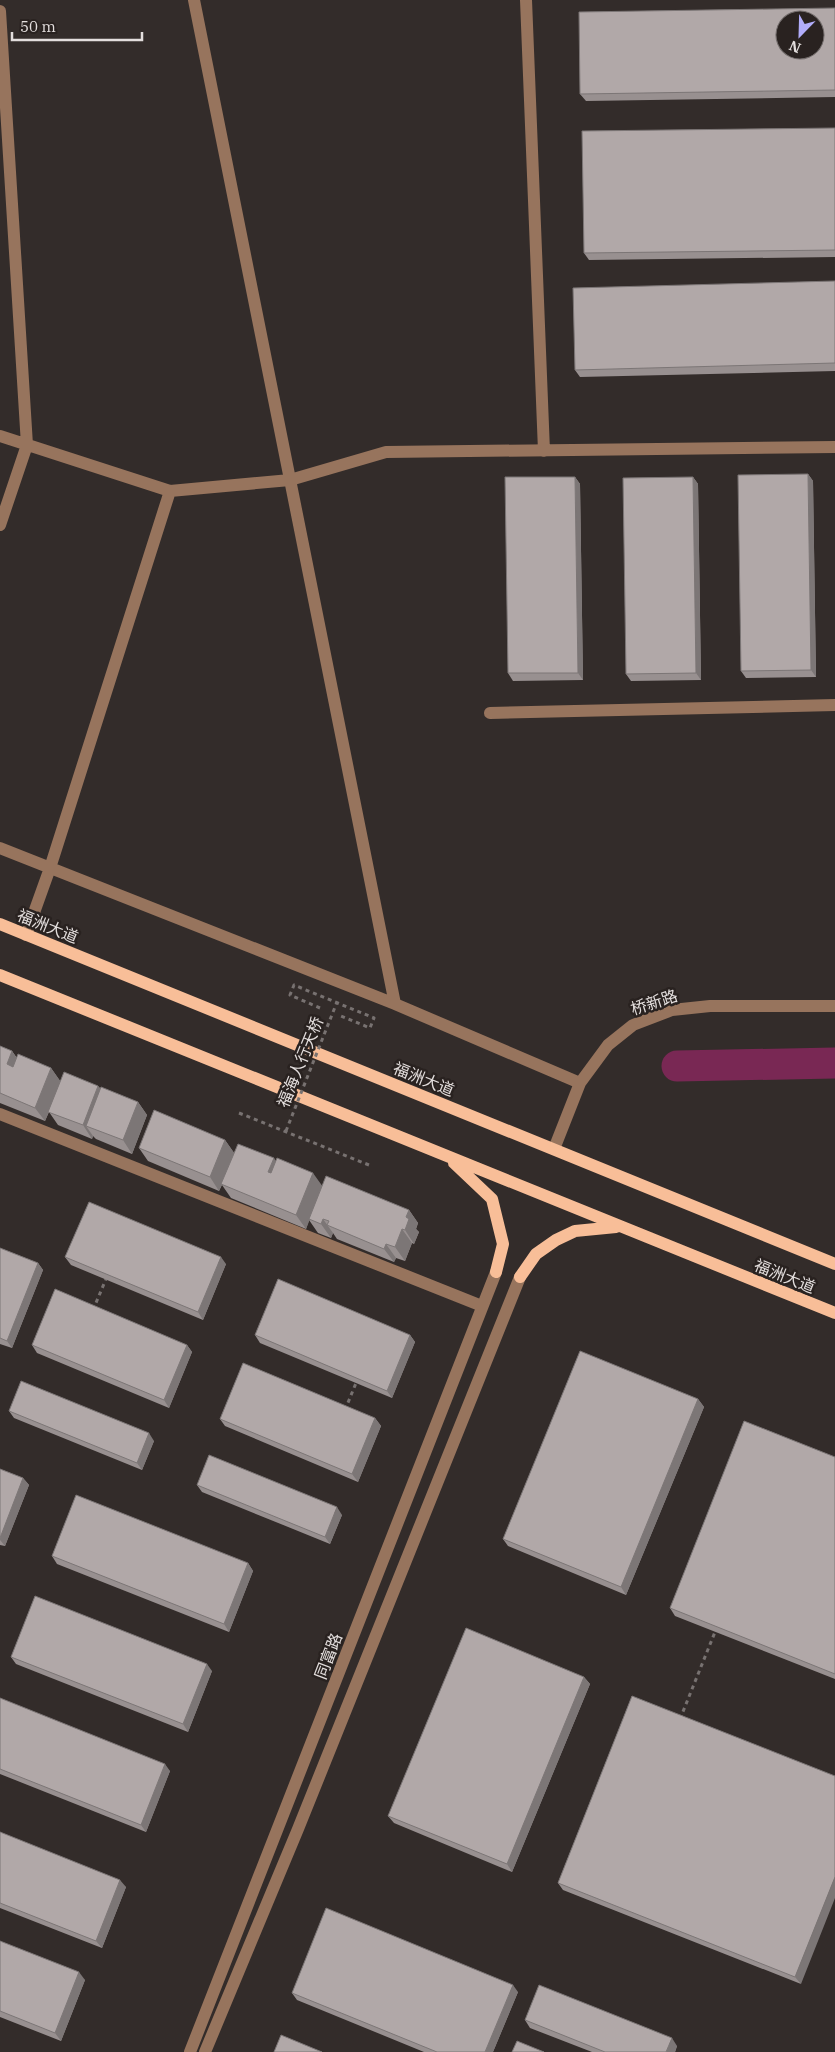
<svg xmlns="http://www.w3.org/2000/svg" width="835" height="2052" font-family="'IBM Plex Serif','Noto Sans SC',serif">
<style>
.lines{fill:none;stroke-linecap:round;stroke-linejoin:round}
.river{stroke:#792854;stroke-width:31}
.path{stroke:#787271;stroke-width:3;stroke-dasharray:4 4;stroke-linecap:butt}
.minor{stroke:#97745d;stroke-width:12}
.major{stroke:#f8be98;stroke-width:12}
.path-bridge{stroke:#787271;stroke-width:3;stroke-dasharray:4 4;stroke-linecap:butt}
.wall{fill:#989090}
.shaded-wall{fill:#7c7676}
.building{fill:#b1a8a8;stroke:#7c7676;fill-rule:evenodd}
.labels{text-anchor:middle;stroke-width:5;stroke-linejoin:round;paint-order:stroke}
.street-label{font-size:16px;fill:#e3dedd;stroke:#292220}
</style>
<rect width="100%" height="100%" fill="#332c2a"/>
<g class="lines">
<!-- river -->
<path class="river" d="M 677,1066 L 835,1063"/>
<!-- path -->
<path class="path" d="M 320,1008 L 290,995 L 294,985 L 374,1018 L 370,1028 L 341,1016
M 239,1113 L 369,1165
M 93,1310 L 106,1279
M 345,1410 L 356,1383
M 680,1719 L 715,1632"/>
<!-- minor -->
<path class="minor" d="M 194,0 L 395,1004
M 526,0 L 544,451
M 0,11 L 27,445 L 0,525
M 0,436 L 170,491 L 290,480 L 386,452 L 835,447
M 490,713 L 835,705
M 0,848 L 395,1004 L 580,1083
M 26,935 L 50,868 L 170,491
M 0,1114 L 482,1306
M 554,1149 L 580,1083 L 608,1045 L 633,1025 L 672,1010 L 710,1006 L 835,1006
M 190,2052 L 496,1272
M 205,2052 L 298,1829 L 520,1277"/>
<!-- major -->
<path class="major" d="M 0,924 L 835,1264
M 0,975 L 835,1313
M 454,1163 L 492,1199 L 503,1244 L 496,1272
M 520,1277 L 536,1254 L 556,1240 L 575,1231 L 616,1227"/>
<!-- path-bridge -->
<path class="path-bridge" d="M 286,1131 L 337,1002"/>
</g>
<!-- wall -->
<path class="wall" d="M 835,8 L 835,97 L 586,101 L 580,94 Z
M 835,128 L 835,257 L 589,260 L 584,253 Z
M 835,281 L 835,371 L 580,377 L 575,370 Z
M 808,474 L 813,481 L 816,677 L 746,678 L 741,671 Z
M 575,477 L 580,484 L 583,680 L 513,681 L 508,673 Z
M 693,477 L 698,484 L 701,680 L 631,681 L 626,674 Z
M 0,1046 L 12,1051 L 17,1058 L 51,1068 L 60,1081 L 98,1086 L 101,1089 L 138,1102 L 147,1115 L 132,1154 L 96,1139 L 93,1136 L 92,1139 L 58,1125 L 49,1112 L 45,1121 L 0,1103 Z
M 225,1140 L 234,1153 L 276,1161 L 322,1186 L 409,1210 L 418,1223 L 416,1229 L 419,1232 L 414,1244 L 412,1243 L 405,1261 L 396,1258 L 394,1262 L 337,1239 L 333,1233 L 331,1238 L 318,1233 L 309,1220 L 306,1229 L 231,1198 L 222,1185 L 219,1191 L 148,1161 L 139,1148 Z
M 0,1248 L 38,1263 L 43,1270 L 12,1348 L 0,1344 Z
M 65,1257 L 226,1264 L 203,1320 L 71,1265 Z
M 255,1335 L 410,1335 L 415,1342 L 392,1398 L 260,1343 Z
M 32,1345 L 187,1345 L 192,1352 L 169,1408 L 37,1353 Z
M 698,1399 L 704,1407 L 626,1595 L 508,1546 L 503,1539 Z
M 9,1411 L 154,1441 L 142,1470 L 14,1418 Z
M 375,1418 L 381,1426 L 358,1482 L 225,1426 L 220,1419 Z
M 835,1457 L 835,1679 L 675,1616 L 670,1608 Z
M 0,1469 L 23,1478 L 29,1485 L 5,1546 L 0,1545 Z
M 197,1485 L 342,1515 L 330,1544 L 202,1492 Z
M 52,1556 L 248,1563 L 253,1571 L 229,1632 L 57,1564 Z
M 11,1657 L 212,1671 L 188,1732 L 16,1664 Z
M 584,1677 L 590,1684 L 512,1872 L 394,1823 L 388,1816 Z
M 632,1696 L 801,1984 L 563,1890 L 558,1883 Z
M 0,1698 L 170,1771 L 146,1832 L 0,1774 Z
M 0,1832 L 126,1887 L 102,1948 L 0,1908 Z
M 0,1941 L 85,1980 L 61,2041 L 0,2017 Z
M 518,1992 L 493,2052 L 424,2052 L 297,2000 L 292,1993 Z
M 525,2020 L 677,2046 L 675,2052 L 592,2052 L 530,2028 Z"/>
<!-- shaded-wall -->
<path class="shaded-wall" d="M 808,474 L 813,481 L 816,677 L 811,670 Z
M 575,477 L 580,484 L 583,680 L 578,673 Z
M 693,477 L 698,484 L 701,680 L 696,673 Z
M 12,1051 L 21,1065 L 16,1078 L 7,1064 Z
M 51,1068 L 61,1082 L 45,1121 L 35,1108 Z
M 98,1086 L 108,1099 L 86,1126 L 93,1136 L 92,1139 L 83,1125 Z
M 138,1102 L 147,1115 L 132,1154 L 123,1140 Z
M 225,1140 L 235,1154 L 219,1191 L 210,1177 Z
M 274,1158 L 283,1172 L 278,1186 L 268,1172 Z
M 313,1173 L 323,1187 L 306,1229 L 296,1215 Z
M 409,1210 L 418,1223 L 416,1229 L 419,1232 L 414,1244 L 405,1230 L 406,1217 Z
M 323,1219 L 333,1233 L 331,1238 L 321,1224 Z
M 402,1229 L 412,1243 L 405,1261 L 395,1247 Z
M 386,1244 L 396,1258 L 394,1262 L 384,1249 Z
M 221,1257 L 226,1264 L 203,1320 L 198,1312 Z
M 38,1263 L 43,1270 L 12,1348 L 7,1341 Z
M 410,1335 L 415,1342 L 392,1398 L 387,1391 Z
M 187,1345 L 192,1352 L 169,1408 L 164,1400 Z
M 698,1399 L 704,1407 L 626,1595 L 621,1587 Z
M 375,1418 L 381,1426 L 358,1482 L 352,1474 Z
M 149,1433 L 154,1441 L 142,1470 L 137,1463 Z
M 23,1478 L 29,1485 L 5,1546 L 0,1540 L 0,1538 Z
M 337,1507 L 342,1515 L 330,1544 L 325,1537 Z
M 248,1563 L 253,1571 L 229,1632 L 224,1624 Z
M 207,1664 L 212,1671 L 188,1732 L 183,1724 Z
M 584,1677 L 590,1684 L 512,1872 L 507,1864 Z
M 165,1764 L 170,1771 L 146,1832 L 141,1825 Z
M 835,1877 L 835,1898 L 801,1984 L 795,1977 Z
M 120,1880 L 126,1887 L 102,1948 L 96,1941 Z
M 79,1972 L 85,1980 L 61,2041 L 55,2033 Z
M 513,1985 L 518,1992 L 493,2052 L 485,2052 Z
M 672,2038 L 677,2046 L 675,2052 L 666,2052 Z"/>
<!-- building -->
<path class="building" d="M 835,8 L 835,90 L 580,94 L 579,12 ZM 785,20 L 815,20 L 815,50 L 785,50 Z
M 835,128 L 835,250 L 584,253 L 582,131 Z
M 835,281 L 835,363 L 575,370 L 573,288 Z
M 808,474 L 811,670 L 741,671 L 738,475 Z
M 505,477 L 575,477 L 578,673 L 508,673 Z
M 693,477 L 696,673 L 626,674 L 623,478 Z
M 0,1046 L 12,1051 L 7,1064 L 13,1067 L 18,1054 L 51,1068 L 35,1108 L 0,1093 Z
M 64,1072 L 98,1086 L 83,1125 L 48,1112 Z
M 101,1087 L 138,1102 L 123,1140 L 86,1126 Z
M 154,1110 L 225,1140 L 210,1177 L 139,1148 Z
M 238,1144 L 274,1158 L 268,1172 L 271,1173 L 277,1158 L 313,1173 L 296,1215 L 221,1184 Z
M 326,1176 L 409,1210 L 406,1217 L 409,1219 L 405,1230 L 402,1229 L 395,1247 L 386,1244 L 384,1249 L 327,1225 L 329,1221 L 323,1219 L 321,1224 L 309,1219 Z
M 89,1202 L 221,1257 L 198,1312 L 65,1257 Z
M 0,1248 L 38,1263 L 7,1341 L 0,1338 Z
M 278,1279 L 410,1335 L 387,1391 L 255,1335 Z
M 55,1289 L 187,1345 L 164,1400 L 32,1345 Z
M 580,1351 L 698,1399 L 621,1587 L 503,1539 Z
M 243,1363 L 375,1418 L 352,1474 L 220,1419 Z
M 21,1381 L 149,1433 L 137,1463 L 9,1411 Z
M 744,1421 L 835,1457 L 835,1674 L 670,1608 Z
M 209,1455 L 337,1507 L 325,1537 L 197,1485 Z
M 0,1469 L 23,1478 L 0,1538 Z
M 76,1495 L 248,1563 L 224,1624 L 52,1556 Z
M 35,1596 L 207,1664 L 183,1724 L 11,1657 Z
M 466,1628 L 584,1677 L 507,1864 L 388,1816 Z
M 632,1696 L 835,1776 L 835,1877 L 795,1977 L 558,1883 Z
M 0,1698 L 165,1764 L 141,1825 L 0,1769 Z
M 0,1832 L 120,1880 L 96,1941 L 0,1903 Z
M 326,1908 L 513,1985 L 485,2052 L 437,2052 L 292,1993 Z
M 0,1941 L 79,1972 L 55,2033 L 0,2011 Z
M 539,1985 L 672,2038 L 666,2052 L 605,2052 L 525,2020 Z
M 281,2035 L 322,2052 L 274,2052 Z
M 517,2041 L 544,2052 L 512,2052 Z"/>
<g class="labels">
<!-- street labels -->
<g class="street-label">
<text transform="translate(48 926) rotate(22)" y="6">福洲大道</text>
<text transform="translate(654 1002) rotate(-18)" y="6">桥新路</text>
<text transform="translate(300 1062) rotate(-68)" y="6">福海人行天桥</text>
<text transform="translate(424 1079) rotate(22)" y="6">福洲大道</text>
<text transform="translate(785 1276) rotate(22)" y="6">福洲大道</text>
<text transform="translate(328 1656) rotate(-69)" y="6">同富路</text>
</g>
</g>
<!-- north arrow -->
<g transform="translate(800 35) rotate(203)"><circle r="24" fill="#292220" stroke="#736d6c"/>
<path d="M0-4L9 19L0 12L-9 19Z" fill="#b1adfa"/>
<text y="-8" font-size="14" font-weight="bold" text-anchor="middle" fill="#e3dedd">N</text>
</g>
<!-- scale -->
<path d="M12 32v8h130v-8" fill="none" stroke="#e3dedd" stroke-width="2.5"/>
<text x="20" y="32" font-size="15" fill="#e3dedd" stroke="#292220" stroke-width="4" paint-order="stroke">50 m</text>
</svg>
